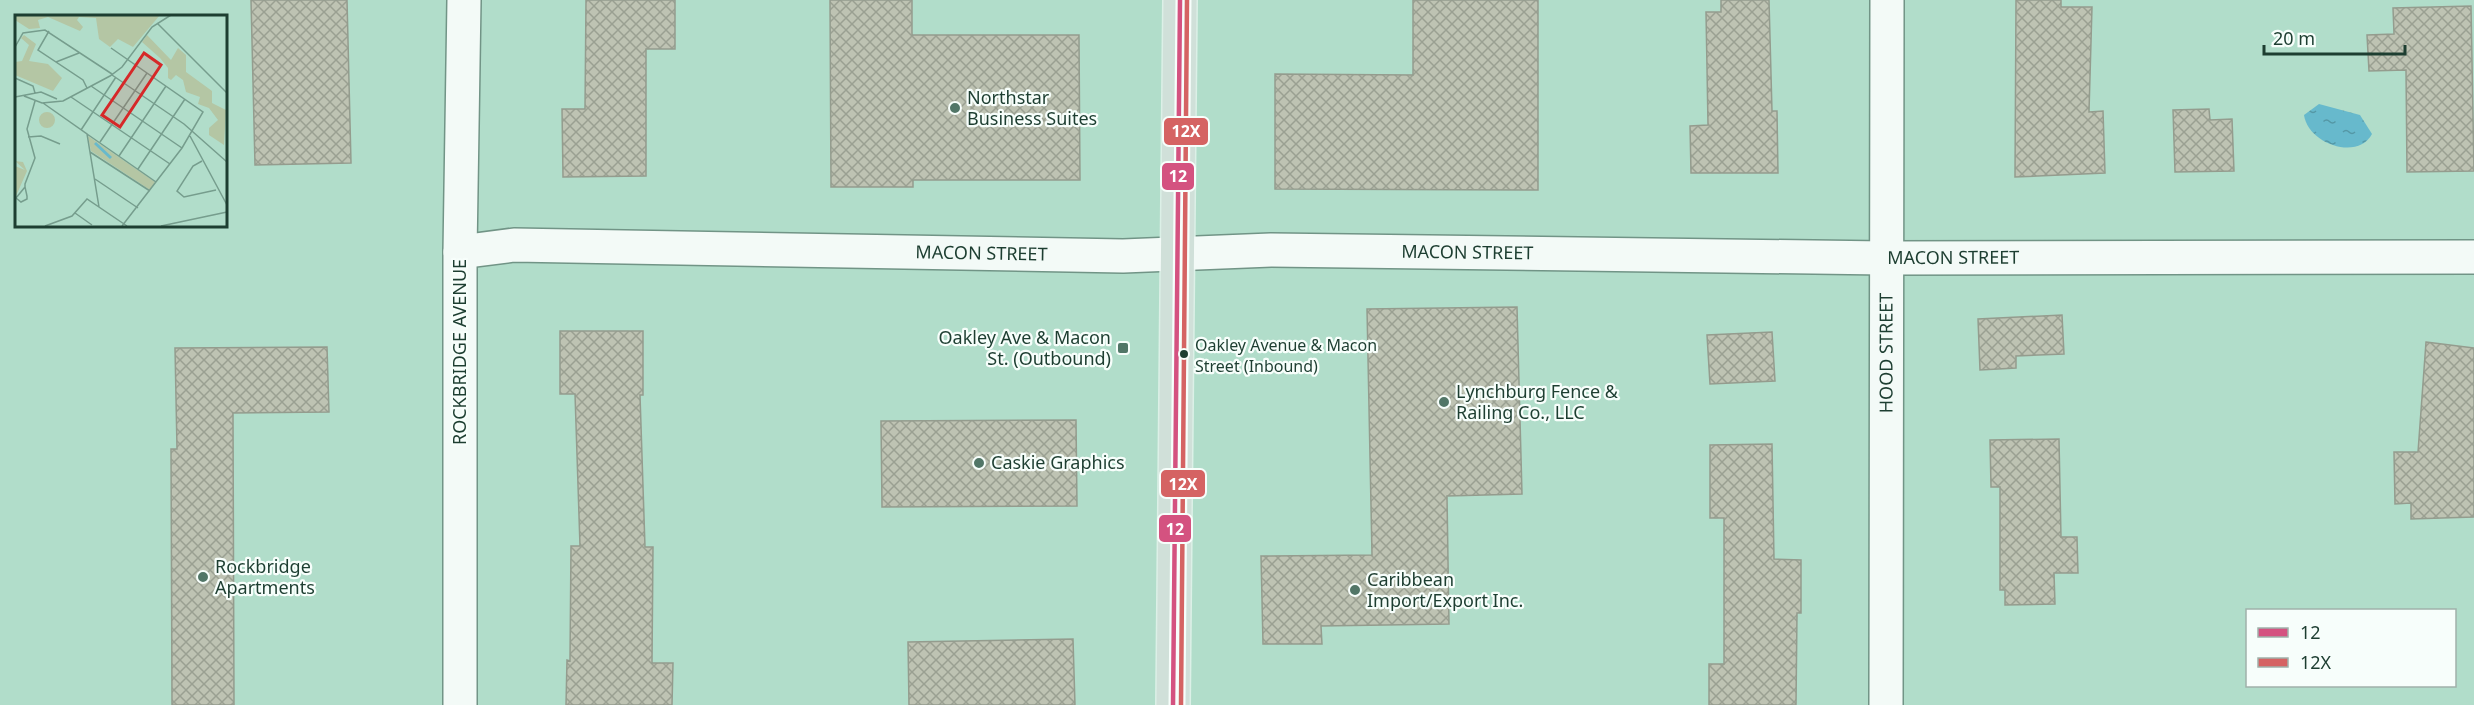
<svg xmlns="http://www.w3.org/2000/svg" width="2474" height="705" font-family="'Noto Sans',sans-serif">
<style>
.water{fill:url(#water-ripples)}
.building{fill:url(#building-cross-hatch);stroke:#949c8e;stroke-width:1.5}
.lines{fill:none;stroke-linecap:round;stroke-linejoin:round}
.minor-casing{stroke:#719486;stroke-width:36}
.primary-casing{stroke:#dcf0e7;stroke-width:36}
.minor{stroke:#f3faf7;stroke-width:33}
.primary{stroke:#d0e0d9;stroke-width:33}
.bus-1-casing{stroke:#f7fefb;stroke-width:9}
.bus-2-casing{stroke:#f7fefb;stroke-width:9}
.bus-1{stroke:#d45280;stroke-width:4.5}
.bus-2{stroke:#d56363;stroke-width:4.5}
.poi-dot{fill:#517667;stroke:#f7fefb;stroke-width:2}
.bus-dot{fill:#1d3e31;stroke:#f7fefb;stroke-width:2}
.labels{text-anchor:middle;stroke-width:4.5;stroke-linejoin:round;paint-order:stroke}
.bus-label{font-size:16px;fill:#1d3e31;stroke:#f7fefb;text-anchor:start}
.poi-label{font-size:18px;fill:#1d3e31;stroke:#f7fefb;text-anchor:start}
.street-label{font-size:18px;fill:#1d3e31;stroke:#f7fefb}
.inset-river{fill:none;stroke:#67b9cc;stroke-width:3}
.inset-road{fill:none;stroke:#769d8d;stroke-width:1.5}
.view{fill:#d62828;fill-opacity:0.15;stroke:#d62828;stroke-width:3}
.inset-edge{fill:none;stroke:#1d3e31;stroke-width:3}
.line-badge{stroke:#f7fefb;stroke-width:2}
.badge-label{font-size:16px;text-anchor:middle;font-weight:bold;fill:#fff}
</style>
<defs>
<pattern id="water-ripples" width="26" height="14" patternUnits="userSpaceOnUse" patternTransform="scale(1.5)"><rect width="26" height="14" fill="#67b9cc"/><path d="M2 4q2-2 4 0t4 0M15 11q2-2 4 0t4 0" fill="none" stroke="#5498a6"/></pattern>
<pattern id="building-cross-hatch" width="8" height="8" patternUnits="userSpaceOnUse" patternTransform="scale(1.5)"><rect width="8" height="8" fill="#bec3b3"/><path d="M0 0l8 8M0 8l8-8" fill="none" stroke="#9aa092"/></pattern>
</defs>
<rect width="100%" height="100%" fill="#b1ddca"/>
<!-- water -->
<path class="water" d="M 2319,104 L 2360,115 L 2372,134 C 2358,161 2308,144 2304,115 Z"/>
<!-- building -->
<path class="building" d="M 251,0 L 347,0 L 351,163 L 255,165 Z
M 586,0 L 675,0 L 675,49 L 646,49 L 646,176 L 563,177 L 562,109 L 585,109 Z
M 830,0 L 912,0 L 912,35 L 1079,35 L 1080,180 L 913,180 L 913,187 L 831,187 Z
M 1413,0 L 1538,0 L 1538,190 L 1275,189 L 1275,74 L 1413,75 Z
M 1721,0 L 1769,0 L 1772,111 L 1777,111 L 1778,173 L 1691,173 L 1690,126 L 1708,125 L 1706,12 L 1721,12 Z
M 2016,0 L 2061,0 L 2061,7 L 2092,7 L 2089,112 L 2103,111 L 2105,173 L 2015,177 Z
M 2471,6 L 2474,171 L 2407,172 L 2406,70 L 2369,71 L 2367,35 L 2394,34 L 2393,8 Z
M 2209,109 L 2210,120 L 2232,119 L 2234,171 L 2175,172 L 2173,110 Z
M 1517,307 L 1522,494 L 1447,496 L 1449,624 L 1321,626 L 1322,644 L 1263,644 L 1261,556 L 1372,555 L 1367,309 Z
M 2062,315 L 2064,354 L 2016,356 L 2016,368 L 1980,370 L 1978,319 Z
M 560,331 L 643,331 L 643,395 L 640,395 L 645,547 L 653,547 L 652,663 L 673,663 L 672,705 L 566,705 L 567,660 L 570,661 L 571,546 L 580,546 L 575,394 L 560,394 Z
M 1772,332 L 1775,381 L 1710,384 L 1707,335 Z
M 2426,342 L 2474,348 L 2474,517 L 2411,519 L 2411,503 L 2395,504 L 2394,452 L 2418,452 Z
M 327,347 L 329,412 L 233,413 L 234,705 L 172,705 L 171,449 L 177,449 L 175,348 Z
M 1076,420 L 1077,506 L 882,507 L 881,421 Z
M 2059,439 L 2061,537 L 2077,537 L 2078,573 L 2054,573 L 2055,604 L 2005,605 L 2005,590 L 2000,590 L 2000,487 L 1991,487 L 1990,440 Z
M 1772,444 L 1774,559 L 1801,560 L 1801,613 L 1797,613 L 1796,705 L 1709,705 L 1709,664 L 1724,664 L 1724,518 L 1710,518 L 1710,445 Z
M 1073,639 L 1075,705 L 909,705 L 908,642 Z"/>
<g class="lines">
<defs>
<g id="minor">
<path id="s1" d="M 460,252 L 514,245 L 1123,256 L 1271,250 L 1885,258 L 2474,257"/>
<path d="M 460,705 L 460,252 L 464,0"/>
<path id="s2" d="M 1886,705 L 1887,0"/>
</g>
<path id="primary" d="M 1173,705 L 1180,0"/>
</defs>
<!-- minor casing -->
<use href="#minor" class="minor-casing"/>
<!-- primary casing -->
<use href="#primary" class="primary-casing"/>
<!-- minor -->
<use href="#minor" class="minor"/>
<!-- primary -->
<use href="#primary" class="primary"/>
<defs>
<path id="bus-1" d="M 1173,705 L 1180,0"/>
<path id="bus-2" d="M 1181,705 L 1187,0"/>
</defs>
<!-- bus-1 casing -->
<use href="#bus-1" class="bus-1-casing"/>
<!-- bus-2 casing -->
<use href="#bus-2" class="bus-2-casing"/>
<!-- bus-1 -->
<use href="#bus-1" class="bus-1"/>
<!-- bus-2 -->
<use href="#bus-2" class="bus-2"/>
</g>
<!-- markers -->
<g class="poi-dot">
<circle cx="955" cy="108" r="6"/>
<rect x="1117" y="342" width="12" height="12" rx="3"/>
<circle cx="1444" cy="402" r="6"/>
<circle cx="979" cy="463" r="6"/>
<circle cx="203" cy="577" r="6"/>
<circle cx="1355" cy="590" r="6"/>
</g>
<circle class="bus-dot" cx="1184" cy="354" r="5"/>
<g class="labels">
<!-- bus labels -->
<g class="bus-label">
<text x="1195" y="351">Oakley Avenue &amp; Macon<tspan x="1195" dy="21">Street (Inbound)</tspan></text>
</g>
<!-- poi labels -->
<g class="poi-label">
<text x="967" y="104">Northstar<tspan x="967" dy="21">Business Suites</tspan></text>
<text x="1111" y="344" text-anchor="end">Oakley Ave &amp; Macon<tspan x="1111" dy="21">St. (Outbound)</tspan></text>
<text x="1456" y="398">Lynchburg Fence &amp;<tspan x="1456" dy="21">Railing Co., LLC</tspan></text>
<text x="991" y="469">Caskie Graphics</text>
<text x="215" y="573">Rockbridge<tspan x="215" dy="21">Apartments</tspan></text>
<text x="1367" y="586">Caribbean<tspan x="1367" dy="21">Import/Export Inc.</tspan></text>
</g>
<!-- street labels -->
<g class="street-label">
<text dy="6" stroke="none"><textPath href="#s1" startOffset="1008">MACON STREET</textPath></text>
<text dy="6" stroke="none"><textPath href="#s1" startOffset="522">MACON STREET</textPath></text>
<text dy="6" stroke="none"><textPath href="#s1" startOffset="1494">MACON STREET</textPath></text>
<text transform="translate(460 352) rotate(-90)" y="6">ROCKBRIDGE AVENUE</text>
<text dy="6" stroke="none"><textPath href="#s2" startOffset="352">HOOD STREET</textPath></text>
</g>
</g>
<!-- overview -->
<g transform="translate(15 15)">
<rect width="212" height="212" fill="#b1ddca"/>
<path d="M 73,121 L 140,167 L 135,175 L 76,136 Z" fill="#b4c6a4"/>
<path d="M 0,0 L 145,0 L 118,32 L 103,24 L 95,32 L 84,24 L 81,3 L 64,2 L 62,5 L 68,12 L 65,16 L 33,2 L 23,5 L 25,13 L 14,14 L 0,5 ZM 9,20 L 21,29 L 14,46 L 33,49 L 47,63 L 38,76 L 0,60 L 0,47 L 7,46 L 14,30 L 6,23 ZM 132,20 L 156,45 L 163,33 L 171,40 L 171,57 L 197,76 L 197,88 L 211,95 L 209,130 L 194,120 L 194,113 L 203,105 L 194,93 L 183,89 L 185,82 L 171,77 L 168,65 L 161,60 L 156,65 L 153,63 L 153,53 L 145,43 L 127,27 Z" fill="#b4c6a4"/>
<path d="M24 105a8 8 0 1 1 16 0a8 8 0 1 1-16 0ZM 0,146 L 8,147 L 12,156 L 1,181 L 0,151 L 10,155 Z" fill="#b4c6a4"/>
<path class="inset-river" d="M 80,128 L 96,143"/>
<path class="inset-road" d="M 142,8 L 212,78M 34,16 L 23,35 L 68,65 L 72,73M 0,32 L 8,18 L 30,15 L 97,59M 96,33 L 188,97 L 167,133 L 107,211M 41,47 L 64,38M 97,60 L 169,109 L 212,147M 0,63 L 18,71 L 20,78M 76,71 L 167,133M 9,81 L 27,88 L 48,86 L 95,61 L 107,52 L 137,12 L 156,0M 0,82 L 26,77 L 42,84M 56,82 L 155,149M 28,88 L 72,119 L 84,192M 66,115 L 101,62M 72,119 L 141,167M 175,121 L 212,190M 13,122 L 26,121 L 45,129M 85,127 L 132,58M 75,137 L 135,176M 104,141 L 151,71M 187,146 L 178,151 L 162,176 L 169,182 L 201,175M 123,154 L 170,84M 80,164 L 123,193M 10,172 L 1,183 L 6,187 L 12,184 L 12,181 L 10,172 L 10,169 L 20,143 L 12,114 L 20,86M 60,198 L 77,210M 30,211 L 57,201 L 72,184 L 112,211M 146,211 L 212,197"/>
<path class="view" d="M 129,38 L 146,50 L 105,112 L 87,100 Z"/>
<rect width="212" height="212" class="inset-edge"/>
</g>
<g class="line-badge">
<rect x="1163" y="117" width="46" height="29" rx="6" fill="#d56363"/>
<rect x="1161" y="162" width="34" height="29" rx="6" fill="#d45280"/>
<rect x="1160" y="469" width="46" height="29" rx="6" fill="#d56363"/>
<rect x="1158" y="514" width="34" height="29" rx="6" fill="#d45280"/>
</g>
<g class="badge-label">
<text x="1186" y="137">12X</text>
<text x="1178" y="182">12</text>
<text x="1183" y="490">12X</text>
<text x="1175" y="535">12</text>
</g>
<!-- legend -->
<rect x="2246" y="609" width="210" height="78" fill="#f7fefb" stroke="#a0b1aa" stroke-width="1.5"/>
<rect x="2258" y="628" width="30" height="9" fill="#d45280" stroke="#a0b1aa" stroke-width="1.5"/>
<text x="2300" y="639" font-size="18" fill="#1d3e31">12</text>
<rect x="2258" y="658" width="30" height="9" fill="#d56363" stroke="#a0b1aa" stroke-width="1.5"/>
<text x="2300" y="669" font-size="18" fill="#1d3e31">12X</text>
<!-- scale -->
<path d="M2264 45v9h141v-9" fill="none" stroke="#1d3e31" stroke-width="3"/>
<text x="2273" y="45" font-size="18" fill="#1d3e31" stroke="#f7fefb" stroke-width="4.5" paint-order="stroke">20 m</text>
</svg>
